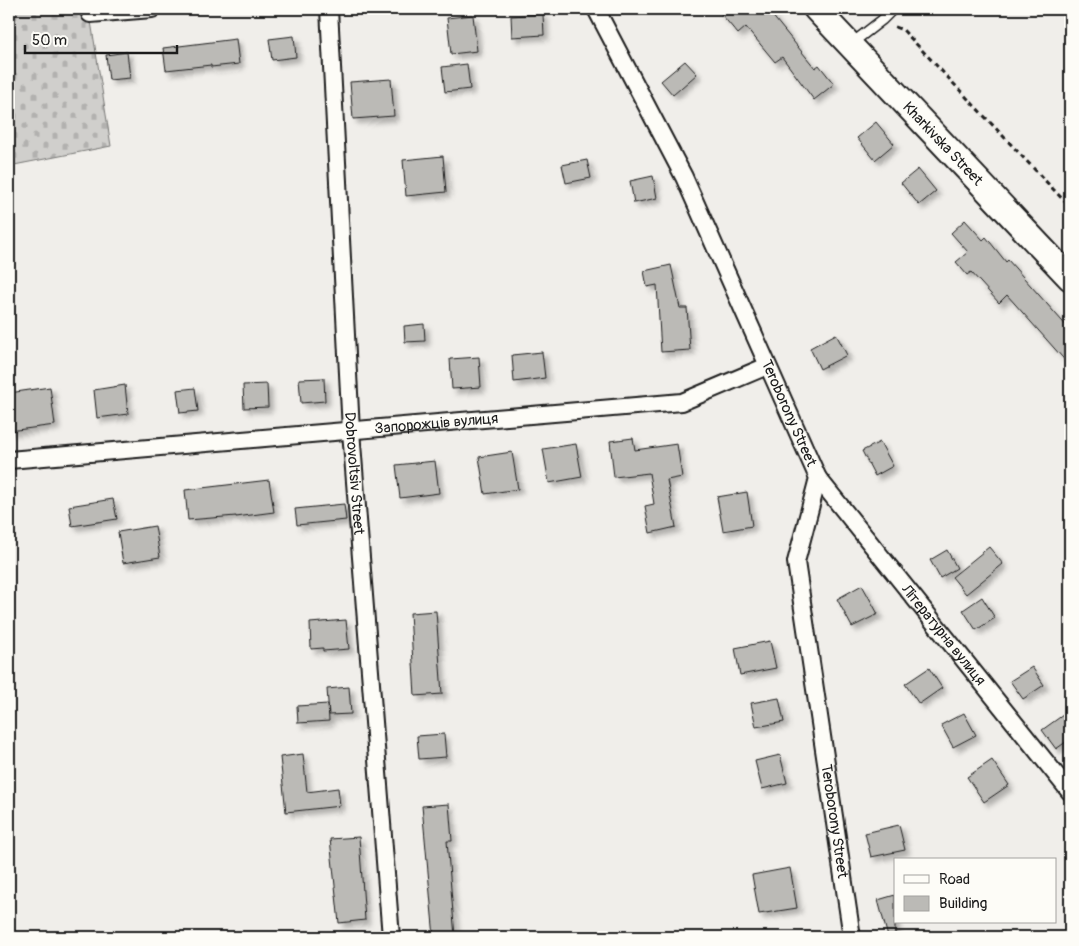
<svg xmlns="http://www.w3.org/2000/svg" width="1079" height="946" font-family="Pangolin,sans-serif">
<style>
.cemetery{fill:url(#cemetery-stones);stroke:#767674}
.building{fill:#bbbab6;stroke:#1c1c1c;filter:url(#shadow)}
.lines{fill:none;stroke-linecap:round;stroke-linejoin:round}
.lane-casing{stroke:#1c1c1c;stroke-width:12}
.street-casing{stroke:#1c1c1c;stroke-width:20}
.secondary-casing{stroke:#1c1c1c;stroke-width:28}
.path{stroke:#1c1c1c;stroke-width:3;stroke-dasharray:5 4;stroke-linecap:butt}
.lane{stroke:#fdfcf7;stroke-width:9}
.street{stroke:#fdfcf7;stroke-width:16}
.secondary{stroke:#fdfcf7;stroke-width:24}
.labels{text-anchor:middle;stroke-width:4.5;stroke-linejoin:round;paint-order:stroke}
.street-label{font-size:15px;fill:#1c1c1c;stroke:#fdfcf7}
</style>
<defs>
<pattern id="cemetery-stones" width="16" height="16" patternUnits="userSpaceOnUse" patternTransform="scale(1.25)"><rect width="16" height="16" fill="#d0cfcc"/><path d="M2 7V4a2 2 0 0 1 4 0v3zM10 15v-3a2 2 0 0 1 4 0v3z" fill="#b2b1af"/></pattern>
<filter id="shadow"><feDropShadow dx="4.5" dy="4.5" stdDeviation="2.5" flood-color="#0004"/></filter>
</defs>
<rect width="100%" height="100%" fill="#f0eeea"/>
<filter id="ink" filterUnits="userSpaceOnUse"><feTurbulence type="fractalNoise" baseFrequency=".02" numOctaves="2"/><feDisplacementMap in="SourceGraphic" scale="10" xChannelSelector="R" yChannelSelector="G"/><feConvolveMatrix kernelMatrix="1 2 1 2 8 2 1 2 1" color-interpolation-filters="sRGB"/></filter>
<g filter="url(#ink)">
<!-- cemetery -->
<path class="cemetery" d="M 9,9 L 89,9 L 111,146 L 9,166 Z"/>
<!-- building -->
<path class="building" d="M 717,9 L 767,9 L 815,68 L 819,65 L 834,84 L 814,100 L 782,57 L 775,62 L 746,27 L 738,34 Z
M 543,14 L 544,35 L 512,37 L 511,16 Z
M 473,15 L 477,51 L 451,54 L 447,18 Z
M 294,36 L 296,57 L 272,60 L 269,39 Z
M 236,39 L 239,64 L 211,67 L 211,65 L 166,70 L 163,48 Z
M 127,52 L 130,78 L 109,80 L 106,55 Z
M 685,61 L 697,74 L 673,95 L 661,81 Z
M 467,64 L 470,89 L 445,92 L 442,67 Z
M 391,79 L 394,116 L 353,119 L 350,82 Z
M 876,122 L 894,144 L 875,160 L 857,138 Z
M 443,156 L 446,192 L 406,196 L 403,160 Z
M 587,160 L 591,178 L 566,183 L 562,165 Z
M 918,169 L 936,191 L 919,205 L 901,183 Z
M 653,176 L 657,198 L 634,203 L 630,181 Z
M 965,220 L 983,240 L 986,237 L 1006,262 L 1008,260 L 1070,330 L 1070,366 L 1007,295 L 999,303 L 971,272 L 967,275 L 956,262 L 968,252 L 951,233 Z
M 671,265 L 680,308 L 687,308 L 690,350 L 661,352 L 657,285 L 647,287 L 644,271 Z
M 424,324 L 425,341 L 405,342 L 404,326 Z
M 836,334 L 847,355 L 820,369 L 810,348 Z
M 542,352 L 545,378 L 514,382 L 512,355 Z
M 479,357 L 481,387 L 452,389 L 450,359 Z
M 324,378 L 325,401 L 301,403 L 299,379 Z
M 267,384 L 268,407 L 244,408 L 243,385 Z
M 125,385 L 128,414 L 97,418 L 94,390 Z
M 50,387 L 55,425 L 9,431 L 9,393 Z
M 195,388 L 198,411 L 180,413 L 177,390 Z
M 633,438 L 635,450 L 677,444 L 682,477 L 667,480 L 676,527 L 650,533 L 645,506 L 654,504 L 649,473 L 614,477 L 610,441 Z
M 880,442 L 893,466 L 875,476 L 862,451 Z
M 576,444 L 582,477 L 549,483 L 543,449 Z
M 512,452 L 518,489 L 485,494 L 479,457 Z
M 435,461 L 439,493 L 400,498 L 396,465 Z
M 269,480 L 274,512 L 236,517 L 236,516 L 188,520 L 185,490 Z
M 747,492 L 752,526 L 723,531 L 717,497 Z
M 113,499 L 117,519 L 72,526 L 69,506 Z
M 344,504 L 346,520 L 297,525 L 295,509 Z
M 155,526 L 160,557 L 123,563 L 118,532 Z
M 989,547 L 1003,564 L 966,594 L 952,577 Z
M 947,550 L 957,568 L 940,578 L 930,560 Z
M 862,585 L 878,614 L 852,627 L 837,599 Z
M 982,597 L 995,618 L 976,630 L 963,610 Z
M 436,611 L 442,694 L 415,696 L 410,613 Z
M 346,620 L 349,649 L 323,651 L 323,648 L 311,649 L 310,623 Z
M 770,641 L 776,668 L 740,675 L 735,648 Z
M 1032,667 L 1044,685 L 1023,699 L 1010,681 Z
M 929,668 L 942,688 L 919,704 L 905,684 Z
M 349,687 L 351,714 L 329,715 L 327,689 Z
M 779,698 L 784,722 L 756,727 L 751,703 Z
M 328,704 L 329,721 L 298,723 L 297,706 Z
M 1070,710 L 1070,739 L 1056,749 L 1042,730 Z
M 964,713 L 976,735 L 953,747 L 941,725 Z
M 444,734 L 446,757 L 419,759 L 417,736 Z
M 303,754 L 307,792 L 338,788 L 340,806 L 286,812 L 280,757 Z
M 780,755 L 787,783 L 762,789 L 755,761 Z
M 992,760 L 1009,785 L 984,802 L 967,777 Z
M 449,804 L 452,841 L 447,841 L 455,937 L 434,937 L 422,806 Z
M 899,825 L 905,850 L 871,857 L 865,833 Z
M 359,837 L 365,920 L 339,923 L 330,839 Z
M 790,868 L 797,908 L 759,914 L 752,875 Z
M 895,895 L 895,937 L 888,937 L 878,900 Z"/>
<g class="lines">
<defs>
<path id="lane" d="M 851,44 L 882,20 L 893,9"/>
<g id="street">
<path id="s1" d="M 329,9 L 351,431 L 391,937"/>
<path id="s2" d="M 596,9 L 684,177 L 818,478 L 796,562 L 852,937"/>
<path d="M 90,14 L 152,9"/>
<path id="s3" d="M 9,460 L 682,402 L 767,366"/>
<path id="s4" d="M 818,478 L 1070,792"/>
</g>
<g id="secondary">
<path id="s5" d="M 816,9 L 1070,278"/>
</g>
</defs>
<!-- lane casing -->
<use href="#lane" class="lane-casing"/>
<!-- street casing -->
<use href="#street" class="street-casing"/>
<!-- secondary casing -->
<use href="#secondary" class="secondary-casing"/>
<!-- path -->
<path class="path" d="M 861,9 L 867,13
M 895,27 L 903,30 L 1070,207"/>
<!-- lane -->
<use href="#lane" class="lane"/>
<!-- street -->
<use href="#street" class="street"/>
<!-- secondary -->
<use href="#secondary" class="secondary"/>
</g>
</g>
<g class="labels">
<!-- street labels -->
<g class="street-label">
<text dy="5" stroke="none"><textPath href="#s5" startOffset="185">Kharkivska Street</textPath></text>
<text dy="5" stroke="none"><textPath href="#s2" startOffset="448">Teroborony Street</textPath></text>
<text dy="5" stroke="none"><textPath href="#s3" startOffset="429">Запорожців вулиця</textPath></text>
<text dy="5" stroke="none"><textPath href="#s1" startOffset="465">Dobrovoltsiv Street</textPath></text>
<text dy="5" stroke="none"><textPath href="#s4" startOffset="201">Літературна вулиця</textPath></text>
<text dy="5" stroke="none"><textPath href="#s2" startOffset="868">Teroborony Street</textPath></text>
</g>
</g>
<!-- margin -->
<rect width="1079" height="946" fill="none" stroke="#fdfcf7" stroke-width="30"/>
<rect x="15" y="15" width="1049" height="916" fill="none" stroke="#1c1c1c" stroke-width="2" filter="url(#ink)"/>
<!-- legend -->
<rect x="894" y="858" width="162" height="65" fill="#fdfcf7" stroke="#a3a29f"/>
<rect x="904" y="875" width="25" height="8" fill="#fdfcf7" stroke="#a3a29f"/>
<text x="939" y="884" font-size="15" fill="#1c1c1c">Road</text>
<rect x="904" y="896" width="25" height="15" fill="#bbbab6" stroke="#a3a29f"/>
<text x="939" y="908" font-size="15" fill="#1c1c1c">Building</text>
<!-- scale -->
<path d="M25 45v8h152v-8" fill="none" stroke="#1c1c1c" stroke-width="2.5"/>
<text x="32" y="45" font-size="15" fill="#1c1c1c" stroke="#fdfcf7" stroke-width="4" paint-order="stroke">50 m</text>
</svg>
